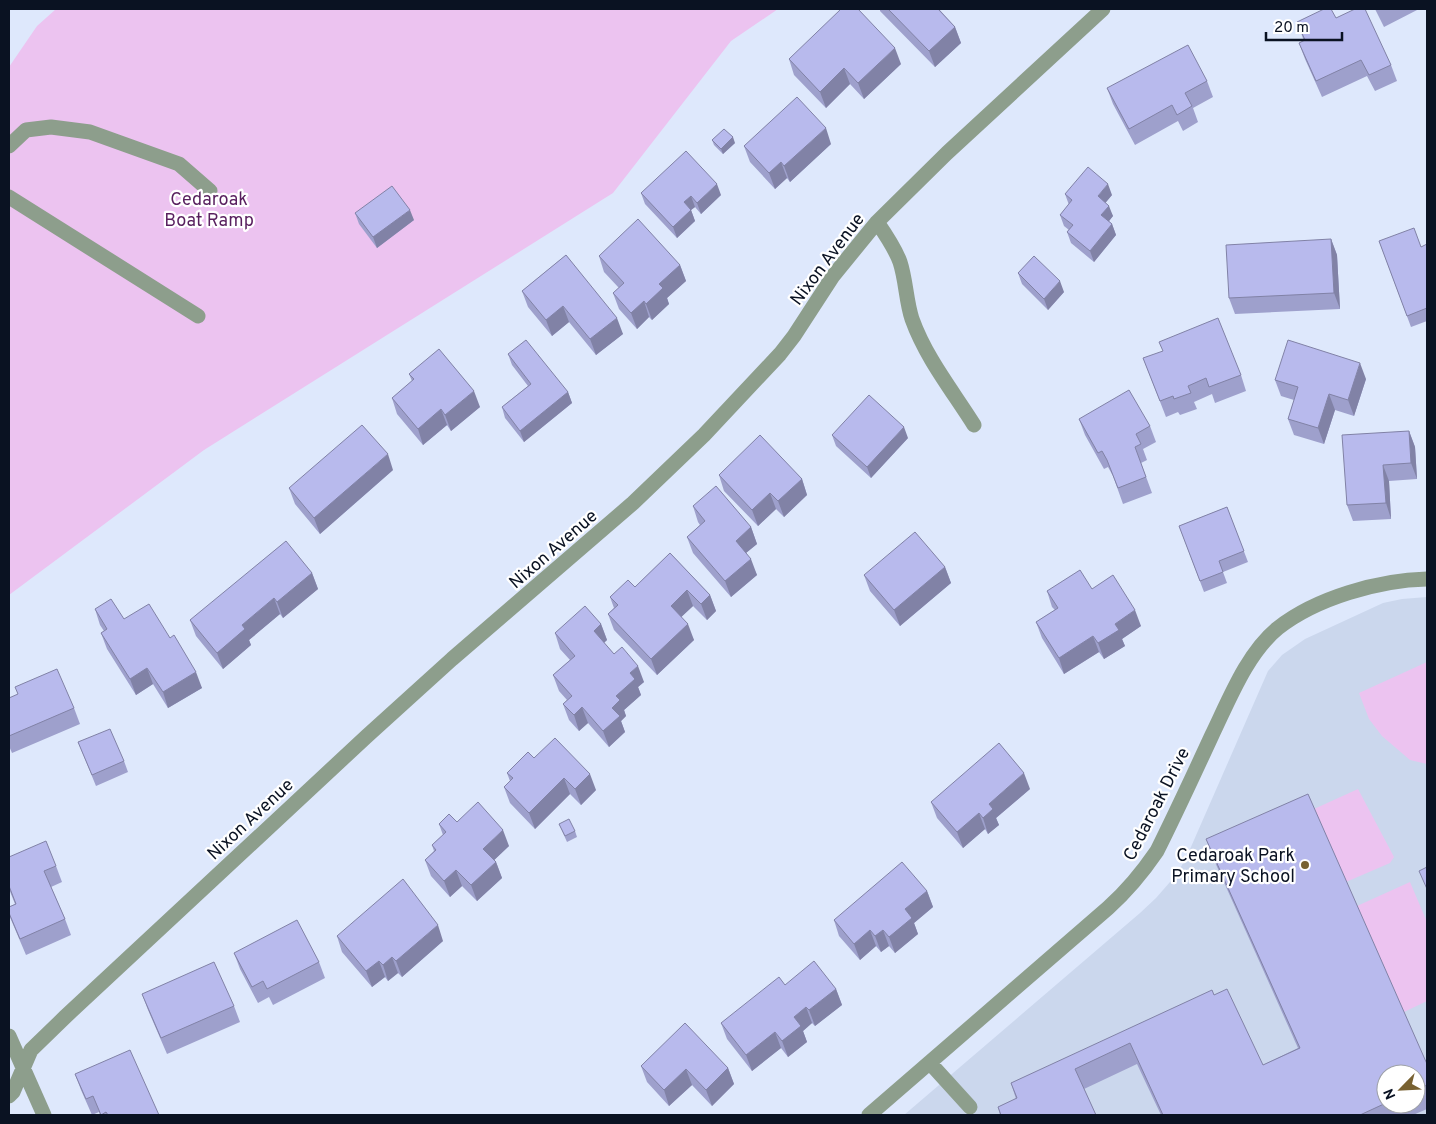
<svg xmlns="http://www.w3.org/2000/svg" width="1436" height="1124" font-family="Overpass,sans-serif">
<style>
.built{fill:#cbd7ed;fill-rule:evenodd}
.green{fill:#ecc3f0}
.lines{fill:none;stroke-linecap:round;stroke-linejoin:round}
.minor{stroke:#8d9e8c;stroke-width:15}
.wall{fill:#9ea0cc;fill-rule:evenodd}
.shaded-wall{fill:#8182a6}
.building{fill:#b8baed;stroke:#8182a6}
.poi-dot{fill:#786131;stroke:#fff;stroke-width:2}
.labels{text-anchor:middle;stroke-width:4.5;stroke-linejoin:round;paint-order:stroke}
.park-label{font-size:18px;fill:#581f5e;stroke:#fff}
.street-label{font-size:18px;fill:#0a1222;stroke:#fff}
.poi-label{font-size:18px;fill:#0a1222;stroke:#fff;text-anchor:end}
</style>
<rect width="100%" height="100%" fill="#dee8fc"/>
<!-- built -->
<path class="built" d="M 1427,597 L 1427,1115 L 904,1115 L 1140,913 L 1156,898 L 1177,874 L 1187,856 L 1268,671 L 1282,655 L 1305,639 L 1383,603 L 1402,599 ZM 1386,1074 L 1416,1074 L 1416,1104 L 1386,1104 Z"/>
<!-- green -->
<path class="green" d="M 56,9 L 778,9 L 731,41 L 613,193 L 204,450 L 9,595 L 9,67 L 37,26 Z
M 1427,662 L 1427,764 L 1410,760 L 1382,736 L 1369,719 L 1359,693 Z
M 1358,789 L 1394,857 L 1390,863 L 1346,882 L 1314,809 Z
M 1410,882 L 1427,922 L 1427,1001 L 1404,1012 L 1357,906 Z"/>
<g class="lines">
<!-- minor -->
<path class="minor" d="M 9,146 L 26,130 L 51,127 L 90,132 L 179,164 L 210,191
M 9,197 L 198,316
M 877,222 C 886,235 895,248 900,262 C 906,280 906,301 912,319 C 926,358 952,390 974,425
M 9,1036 L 44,1115
M 930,1063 L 970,1107
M 9,1096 L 13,1092 L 31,1050 L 65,1017 L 367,736 L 452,659 L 633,503 L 704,435 L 780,354 L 794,336 L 833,276 L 877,222 L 947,153 L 1103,9
M 869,1115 L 1108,908 C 1127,891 1142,873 1157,851 C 1176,813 1194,774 1212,735 C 1229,700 1247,653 1278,628 C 1316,598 1379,580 1427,579"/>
</g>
<!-- wall -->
<path class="wall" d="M 880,9 L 939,9 L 955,27 L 961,43 L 935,67 L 880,11 Z
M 1375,9 L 1419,9 L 1384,27 Z
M 1336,18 L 1391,65 L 1397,81 L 1375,91 L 1367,76 L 1322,97 L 1305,59 L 1299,43 L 1304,41 L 1297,22 Z
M 789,59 L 901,64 L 864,99 L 850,84 L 826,108 L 794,75 Z
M 1207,81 L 1213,97 L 1193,108 L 1198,122 L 1183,131 L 1178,121 L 1135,145 L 1113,104 L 1107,88 Z
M 712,140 L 735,143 L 723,154 L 714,145 Z
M 831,144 L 790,182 L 787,178 L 775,189 L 750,162 L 744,146 Z
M 641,193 L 721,195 L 701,214 L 695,207 L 691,210 L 695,221 L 677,238 L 645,204 Z
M 1065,194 L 1112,195 L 1105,203 L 1113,216 L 1109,221 L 1112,224 L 1116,235 L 1094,262 L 1071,243 L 1067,232 L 1069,230 L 1064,226 L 1060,215 L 1069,205 Z
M 355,213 L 414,220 L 377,248 L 359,224 Z
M 1331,239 L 1337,255 L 1340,309 L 1235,314 L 1229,298 Z
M 1379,241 L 1421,247 L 1427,244 L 1427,321 L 1411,327 Z
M 566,255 L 623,334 L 596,355 L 569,322 L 552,336 L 528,307 L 522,291 Z
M 599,256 L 680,265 L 686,281 L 667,298 L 669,304 L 652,320 L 649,317 L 637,329 L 619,309 L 613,293 L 619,288 L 604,272 Z
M 1018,273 L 1064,292 L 1048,310 L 1022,284 Z
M 508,354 L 568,392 L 572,403 L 524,442 L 505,418 L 502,407 L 528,386 L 512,365 Z
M 1143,358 L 1241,375 L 1246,391 L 1215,403 L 1212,394 L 1194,402 L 1197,409 L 1180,415 L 1178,412 L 1166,417 Z
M 409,374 L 480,407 L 451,431 L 447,425 L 423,445 L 397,414 L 392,398 L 412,381 Z
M 1366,379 L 1354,416 L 1335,410 L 1324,444 L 1294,435 L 1288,419 L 1294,400 L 1281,396 L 1275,380 Z
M 1079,419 L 1150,426 L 1156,442 L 1143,449 L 1147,460 L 1141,463 L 1152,493 L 1123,504 L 1113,476 L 1108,467 L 1104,469 L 1085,435 Z
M 1409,431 L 1415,447 L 1417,479 L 1389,481 L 1391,519 L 1353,521 L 1347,505 Z
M 832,435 L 908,438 L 871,478 L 836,446 Z
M 393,470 L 320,534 L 295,504 L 289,488 Z
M 719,475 L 802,479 L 807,495 L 784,517 L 776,509 L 758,526 L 724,491 Z
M 693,506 L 751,527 L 757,544 L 746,553 L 757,575 L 731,597 L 693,553 L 687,537 L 700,525 L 698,522 Z
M 1227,507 L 1248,562 L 1223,572 L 1227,583 L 1204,592 L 1179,526 Z
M 670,553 L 710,595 L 716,611 L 707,620 L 693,606 L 681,617 L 694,640 L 657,675 L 614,630 L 608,614 L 614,608 L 610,597 L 635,587 Z
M 945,567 L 951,583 L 900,626 L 870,591 L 864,575 Z
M 312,573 L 318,589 L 283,618 L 280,614 L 249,640 L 251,645 L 223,669 L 196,636 L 190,620 Z
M 1092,589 L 1141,626 L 1122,639 L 1125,646 L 1104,659 L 1099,652 L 1064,674 L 1042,638 L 1036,622 L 1055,610 L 1052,607 L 1047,591 Z
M 95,609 L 124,619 L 170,638 L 202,688 L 168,708 L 153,684 L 136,695 L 107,649 L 101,633 L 104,631 L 100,625 Z
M 601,624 L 607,640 L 604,643 L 614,654 L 644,682 L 638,687 L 641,695 L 624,710 L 626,716 L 621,721 L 625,732 L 609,747 L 588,723 L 579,731 L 569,720 L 563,704 L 567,700 L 559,691 L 553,675 L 570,660 L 560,649 L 555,633 Z
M 9,698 L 74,708 L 80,724 L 12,753 L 9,746 Z
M 78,742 L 124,761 L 128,772 L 96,786 Z
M 534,758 L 596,790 L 581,805 L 570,794 L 535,829 L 510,803 L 504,787 L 510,781 L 507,773 Z
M 1030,789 L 996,818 L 999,825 L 988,834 L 985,829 L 963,848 L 937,818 L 931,802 Z
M 457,822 L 509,846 L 494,860 L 496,862 L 502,878 L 477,901 L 462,886 L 450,897 L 431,876 L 425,860 L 434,851 L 432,845 L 443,835 L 439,824 Z
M 559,824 L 575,831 L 577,837 L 567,842 Z
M 1206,839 L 1427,1064 L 1427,1109 L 1413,1115 L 1161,1115 L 1137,1064 L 1084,1089 L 1096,1115 L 1000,1115 L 998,1107 L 1016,1099 L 1011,1083 L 1214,995 L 1263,1065 L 1298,1048 L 1214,860 ZM 1386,1074 L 1416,1074 L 1416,1104 L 1386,1104 Z
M 9,857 L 56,866 L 62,882 L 51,887 L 65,919 L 71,935 L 26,955 L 9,915 L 9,907 L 15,904 L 9,889 Z
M 927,891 L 933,907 L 914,923 L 918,934 L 895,953 L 889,946 L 881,952 L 876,946 L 860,960 L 839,936 L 834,920 Z
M 337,936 L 443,941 L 402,977 L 398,973 L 388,981 L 385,977 L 372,987 L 342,952 Z
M 234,953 L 319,962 L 325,978 L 273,1005 L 269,997 L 258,1003 L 240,969 Z
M 785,985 L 836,989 L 842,1005 L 815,1026 L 812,1023 L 803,1031 L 807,1042 L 788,1057 L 781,1048 L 752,1071 L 727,1039 L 721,1023 Z
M 142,994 L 234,1006 L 240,1022 L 167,1054 L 148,1010 Z
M 641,1066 L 728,1068 L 734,1084 L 712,1106 L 692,1085 L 669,1106 L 647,1082 Z
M 75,1074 L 159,1115 L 100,1115 L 99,1112 L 92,1115 L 81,1090 Z"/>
<!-- shaded-wall -->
<path class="shaded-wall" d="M 955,27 L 961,43 L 935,67 L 929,51 Z
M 895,48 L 901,64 L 864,99 L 858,83 Z
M 844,68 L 850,84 L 826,108 L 820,92 Z
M 826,128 L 831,144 L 790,182 L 784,166 Z
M 733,137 L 735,143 L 723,154 L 721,149 Z
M 781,162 L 787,178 L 775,189 L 769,173 Z
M 717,184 L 721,195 L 701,214 L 697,203 Z
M 1108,184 L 1112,195 L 1102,207 L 1098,196 Z
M 691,196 L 695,207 L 691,210 L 695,221 L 677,238 L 673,227 L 684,202 Z
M 1109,206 L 1113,216 L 1105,226 L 1101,215 Z
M 410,210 L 414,220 L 377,248 L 373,237 Z
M 1112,224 L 1116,235 L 1094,262 L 1090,251 Z
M 1331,239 L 1337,255 L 1340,309 L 1334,293 Z
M 680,265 L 686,281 L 667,298 L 669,304 L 652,320 L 646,304 L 659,284 Z
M 1060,281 L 1064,292 L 1048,310 L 1044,299 Z
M 644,301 L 649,317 L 637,329 L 631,313 Z
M 563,306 L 569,322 L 552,336 L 546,320 Z
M 617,318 L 623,334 L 596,355 L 590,339 Z
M 1360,363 L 1366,379 L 1354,416 L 1348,400 Z
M 474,391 L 480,407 L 451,431 L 445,415 Z
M 568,392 L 572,403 L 524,442 L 520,431 Z
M 1329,394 L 1335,410 L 1324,444 L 1318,428 Z
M 441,409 L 447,425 L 423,445 L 418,429 Z
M 904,427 L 908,438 L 871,478 L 867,467 Z
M 1409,431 L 1415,447 L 1417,479 L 1411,463 Z
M 388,454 L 393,470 L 320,534 L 314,518 Z
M 1383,465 L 1389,481 L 1391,519 L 1386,503 Z
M 802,479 L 807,495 L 784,517 L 778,501 Z
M 770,493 L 776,509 L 758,526 L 752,510 Z
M 751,527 L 757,544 L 741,557 L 736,541 Z
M 751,559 L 757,575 L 731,597 L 725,581 Z
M 945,567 L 951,583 L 900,626 L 894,610 Z
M 312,573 L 318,589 L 283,618 L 277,602 Z
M 687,590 L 693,606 L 676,622 L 671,606 Z
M 710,595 L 716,611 L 707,620 L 701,604 Z
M 274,598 L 280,614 L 249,640 L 251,645 L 223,669 L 217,653 L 242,625 Z
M 1135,610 L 1141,626 L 1122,639 L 1125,646 L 1104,659 L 1098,643 L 1115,624 Z
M 601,624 L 607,640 L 599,647 L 594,631 Z
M 688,624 L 694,640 L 657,675 L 651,659 Z
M 1093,636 L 1099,652 L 1064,674 L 1059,658 Z
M 638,666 L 644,682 L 638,687 L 641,695 L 624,710 L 626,716 L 621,721 L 625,732 L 609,747 L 603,731 L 616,696 L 630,673 Z
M 147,668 L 153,684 L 136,695 L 130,679 Z
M 196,672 L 202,688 L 168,708 L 163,692 Z
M 582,707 L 588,723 L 579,731 L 574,715 Z
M 1024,773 L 1030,789 L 996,818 L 999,825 L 988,834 L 983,818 L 989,804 Z
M 590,774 L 596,790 L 581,805 L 575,789 Z
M 564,778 L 570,794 L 535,829 L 529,813 Z
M 979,813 L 985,829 L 963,848 L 957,832 Z
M 503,830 L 509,846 L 489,865 L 483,849 Z
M 496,862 L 502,878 L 477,901 L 471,885 Z
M 456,870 L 462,886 L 450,897 L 444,881 Z
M 927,891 L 933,907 L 914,923 L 918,934 L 895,953 L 889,937 L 905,909 Z
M 438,925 L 443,941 L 402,977 L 396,961 Z
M 870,930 L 876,946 L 860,960 L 854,944 Z
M 883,930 L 889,946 L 881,952 L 875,936 Z
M 392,957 L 398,973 L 388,981 L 383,965 Z
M 379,961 L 385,977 L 372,987 L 366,971 Z
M 836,989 L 842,1005 L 815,1026 L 809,1010 Z
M 806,1007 L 812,1023 L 803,1031 L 807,1042 L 788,1057 L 782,1041 L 794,1017 Z
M 775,1032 L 781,1048 L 752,1071 L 746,1055 Z
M 728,1068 L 734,1084 L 712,1106 L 706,1090 Z
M 686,1069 L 692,1085 L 669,1106 L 664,1090 Z"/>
<!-- building -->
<path class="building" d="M 841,9 L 858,9 L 895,48 L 858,83 L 844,68 L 820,92 L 789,59 Z
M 888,9 L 938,9 L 955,27 L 929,51 Z
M 1324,9 L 1331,9 L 1336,18 L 1355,9 L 1365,9 L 1391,65 L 1369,75 L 1361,60 L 1316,81 L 1299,43 L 1305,40 L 1297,22 Z
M 1188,45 L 1207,81 L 1185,93 L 1192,106 L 1177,115 L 1172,105 L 1129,129 L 1107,88 Z
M 797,97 L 826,128 L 784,166 L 781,162 L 769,173 L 744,146 Z
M 724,129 L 733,137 L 721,149 L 712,140 Z
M 686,151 L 717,184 L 697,203 L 691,196 L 684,202 L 691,210 L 673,227 L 641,193 Z
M 1088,167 L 1108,184 L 1098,196 L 1109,206 L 1101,215 L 1112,224 L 1090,251 L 1067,232 L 1073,225 L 1060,215 L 1072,200 L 1065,194 Z
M 392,186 L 410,210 L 373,237 L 355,213 Z
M 638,219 L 680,265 L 659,284 L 663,288 L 646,304 L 644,301 L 631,313 L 613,293 L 624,283 L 599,256 Z
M 1414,228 L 1421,247 L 1427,244 L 1427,308 L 1407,316 L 1379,241 Z
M 1331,239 L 1334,293 L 1229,298 L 1226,245 Z
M 566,255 L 617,318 L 590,339 L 563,306 L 546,320 L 522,291 Z
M 1034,256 L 1060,281 L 1044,299 L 1018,273 Z
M 1218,318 L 1241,375 L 1209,387 L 1206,378 L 1188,386 L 1191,393 L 1174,399 L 1173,396 L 1160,401 L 1143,358 L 1163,351 L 1159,342 Z
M 526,340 L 568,392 L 520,431 L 502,407 L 531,384 L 508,354 Z
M 1288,340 L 1360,363 L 1348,400 L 1329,394 L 1318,428 L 1288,419 L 1298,387 L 1275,380 Z
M 439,349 L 474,391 L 445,415 L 441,409 L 418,429 L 392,398 L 414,379 L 409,374 Z
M 1129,390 L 1150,426 L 1136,434 L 1141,444 L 1135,447 L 1146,477 L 1118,488 L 1107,460 L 1102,451 L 1098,453 L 1079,419 Z
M 869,395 L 904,427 L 867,467 L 832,435 Z
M 362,425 L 388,454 L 314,518 L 289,488 Z
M 1409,431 L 1411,463 L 1383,465 L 1386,503 L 1347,505 L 1342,435 Z
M 760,435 L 802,479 L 778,501 L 770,493 L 752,510 L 719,475 Z
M 716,486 L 751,527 L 736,541 L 751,559 L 725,581 L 687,537 L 705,521 L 693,506 Z
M 1227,507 L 1244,551 L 1219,561 L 1223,572 L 1200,581 L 1179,526 Z
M 915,532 L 945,567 L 894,610 L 864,575 Z
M 286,541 L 312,573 L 277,602 L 274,598 L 242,625 L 245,629 L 217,653 L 190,620 Z
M 670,553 L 710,595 L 701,604 L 687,590 L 671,606 L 688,624 L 651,659 L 608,614 L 618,605 L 610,597 L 628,580 L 635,587 Z
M 1080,570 L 1092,589 L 1113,575 L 1135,610 L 1115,624 L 1119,630 L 1098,643 L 1093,636 L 1059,658 L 1036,622 L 1058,608 L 1047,591 Z
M 111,599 L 124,619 L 149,604 L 170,638 L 174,635 L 196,672 L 163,692 L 147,668 L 130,679 L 101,633 L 107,629 L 95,609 Z
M 585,606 L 601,624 L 594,631 L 614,654 L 622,647 L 638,666 L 630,673 L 635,679 L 616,696 L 620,700 L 612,708 L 620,716 L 603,731 L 582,707 L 574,715 L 563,704 L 572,696 L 553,675 L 575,656 L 555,633 Z
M 57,669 L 74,708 L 9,736 L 9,698 L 18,694 L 15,687 Z
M 110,729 L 124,761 L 92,775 L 78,742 Z
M 555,738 L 590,774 L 575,789 L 564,778 L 529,813 L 504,787 L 513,778 L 507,773 L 528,752 L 534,758 Z
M 999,743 L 1024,773 L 989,804 L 993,809 L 983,818 L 979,813 L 957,832 L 931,802 Z
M 1308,794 L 1427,1064 L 1427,1085 L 1416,1090 L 1416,1074 L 1386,1074 L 1386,1103 L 1360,1115 L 1163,1115 L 1130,1043 L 1075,1069 L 1096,1115 L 1001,1115 L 998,1107 L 1017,1098 L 1011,1083 L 1212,990 L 1214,995 L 1227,989 L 1263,1065 L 1300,1048 L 1206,839 Z
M 478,802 L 503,830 L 483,849 L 496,862 L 471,885 L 456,870 L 444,881 L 425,860 L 436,850 L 432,845 L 446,832 L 439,824 L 449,814 L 457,822 Z
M 569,819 L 575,831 L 565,836 L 559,824 Z
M 46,841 L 56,866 L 44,871 L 65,919 L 20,939 L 9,913 L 9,907 L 16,904 L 9,886 L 9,857 Z
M 902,862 L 927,891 L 905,909 L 912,918 L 889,937 L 883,930 L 875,936 L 870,930 L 854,944 L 834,920 Z
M 1427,867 L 1427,889 L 1419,871 Z
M 403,879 L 438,925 L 396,961 L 392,957 L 383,965 L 379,961 L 366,971 L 337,936 Z
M 297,920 L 319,962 L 267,989 L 263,981 L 252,987 L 234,953 Z
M 814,961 L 836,989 L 809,1010 L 806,1007 L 794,1017 L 801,1026 L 782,1041 L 775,1032 L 746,1055 L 721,1023 L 779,977 L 785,985 Z
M 214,962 L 234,1006 L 161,1038 L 142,994 Z
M 685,1023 L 728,1068 L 706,1090 L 686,1069 L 664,1090 L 641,1066 Z
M 130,1050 L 159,1115 L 108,1115 L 106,1112 L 101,1115 L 93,1096 L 86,1099 L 75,1074 Z"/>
<!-- markers -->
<circle class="poi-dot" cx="1305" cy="865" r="5"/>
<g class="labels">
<!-- park labels -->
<g class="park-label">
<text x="209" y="205">Cedaroak<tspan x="209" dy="21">Boat Ramp</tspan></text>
</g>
<!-- street labels -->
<g class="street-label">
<text transform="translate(827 259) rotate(-53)" y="6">Nixon Avenue</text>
<text transform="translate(553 549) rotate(-41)" y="6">Nixon Avenue</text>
<text transform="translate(1156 804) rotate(-63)" y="6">Cedaroak Drive</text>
<text transform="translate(250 819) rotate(-43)" y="6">Nixon Avenue</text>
</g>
<!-- poi labels -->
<g class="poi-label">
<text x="1295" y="861">Cedaroak Park<tspan x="1295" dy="21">Primary School</tspan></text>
</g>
</g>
<!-- border -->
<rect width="1436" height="1124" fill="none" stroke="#0a1222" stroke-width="20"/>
<!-- north arrow -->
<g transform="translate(1401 1089) rotate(246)"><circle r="24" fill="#ffffff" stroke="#9da0a7"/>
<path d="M0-4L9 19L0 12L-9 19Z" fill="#786131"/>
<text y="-8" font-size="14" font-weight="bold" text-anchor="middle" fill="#0a1222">N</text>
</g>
<!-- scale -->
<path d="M1266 32v8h76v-8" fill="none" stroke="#0a1222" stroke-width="2.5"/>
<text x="1274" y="32" font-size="15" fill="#0a1222" stroke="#ffffff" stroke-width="4" paint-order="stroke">20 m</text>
</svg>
